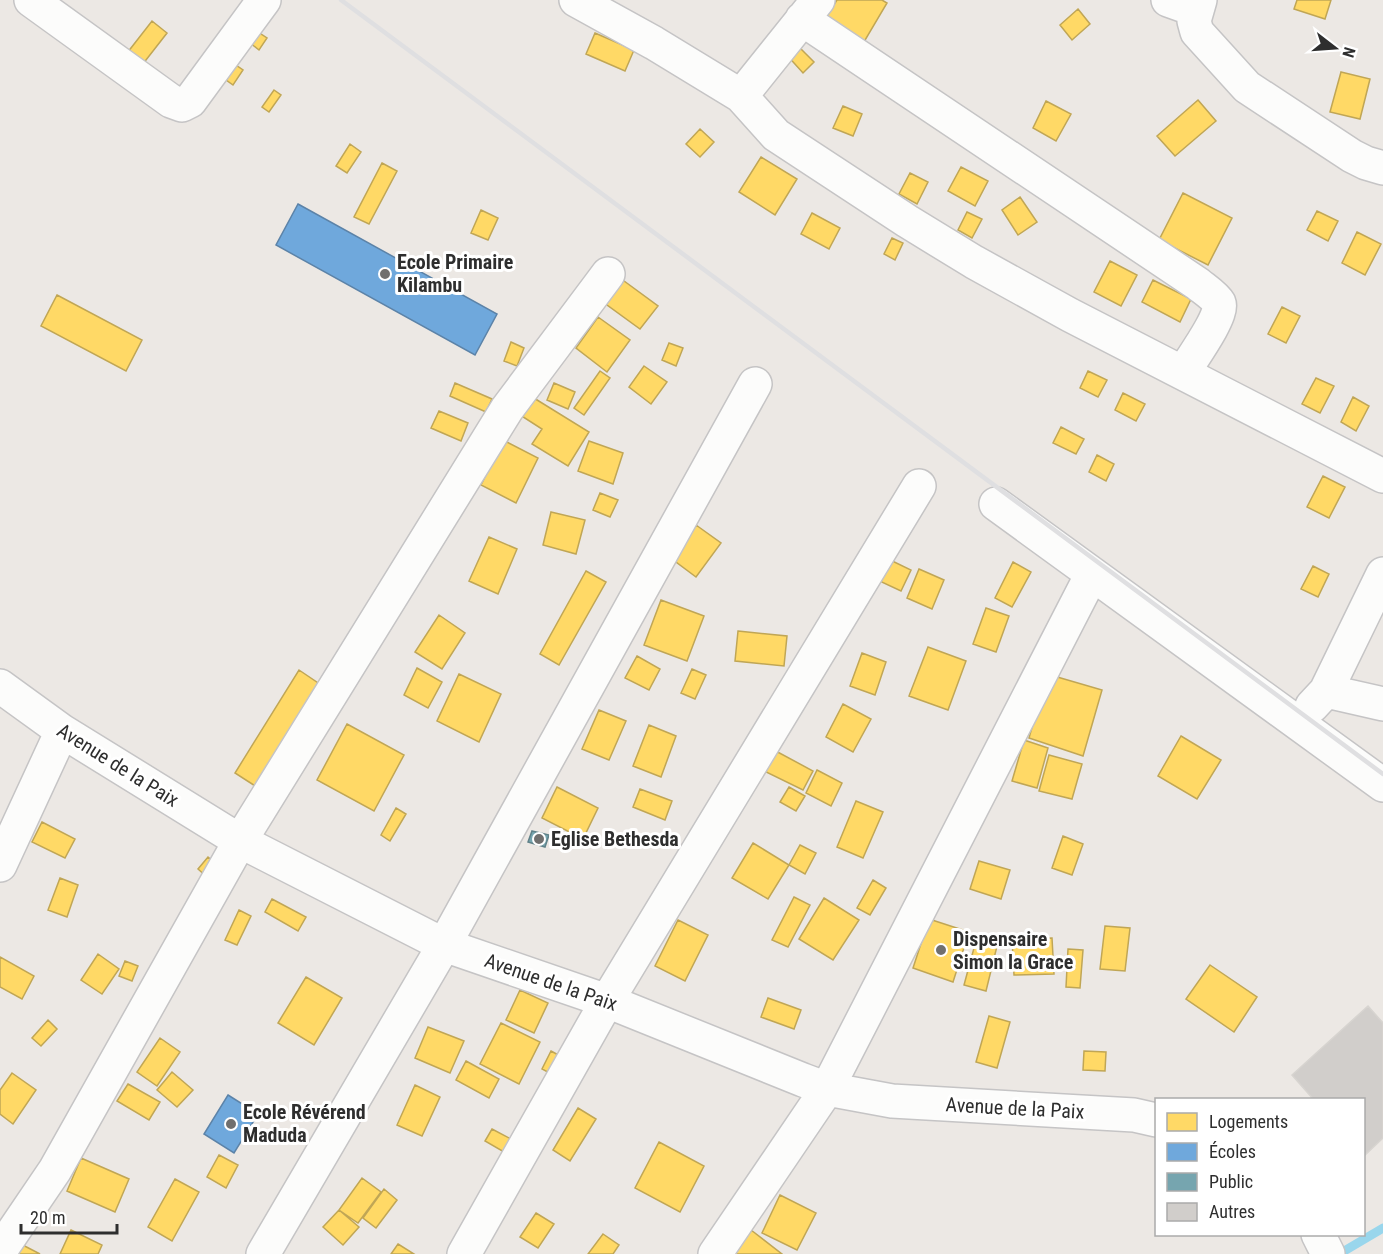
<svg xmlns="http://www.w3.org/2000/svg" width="1383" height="1254" font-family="'Roboto Condensed',sans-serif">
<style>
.homes{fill:#ffd966;stroke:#c0a655;stroke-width:1.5}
.schools{fill:#6fa8dc;stroke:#5c83a8;stroke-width:1.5}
.public{fill:#76a5af;stroke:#608188;stroke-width:1.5}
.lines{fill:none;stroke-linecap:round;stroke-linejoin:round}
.stream{stroke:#99d6ec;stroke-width:9}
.building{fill:#d1cecb;stroke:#d7d4d0;stroke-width:1.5}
.minor-casing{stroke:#c5c4c5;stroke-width:36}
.minor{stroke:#fcfcfb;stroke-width:33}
.rail{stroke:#dfdfe1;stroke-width:4.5}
.poi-dot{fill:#706f6e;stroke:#fff;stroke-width:2}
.labels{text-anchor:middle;stroke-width:6;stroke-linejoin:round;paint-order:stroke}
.poi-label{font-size:20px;font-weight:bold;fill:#2e2e2e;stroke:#fff;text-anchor:start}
.street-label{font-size:20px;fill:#2e2e2e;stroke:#fff}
</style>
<rect width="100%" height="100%" fill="#ece8e4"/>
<!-- homes -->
<path class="homes" d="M 837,0 L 882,0 L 887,3 L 861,47 L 822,23 Z
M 1297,0 L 1331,0 L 1325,19 L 1294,9 Z
M 1078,9 L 1090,24 L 1072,40 L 1060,25 Z
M 152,21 L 167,33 L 139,69 L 124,57 Z
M 252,28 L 267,38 L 259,50 L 245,39 Z
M 595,33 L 634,50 L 625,71 L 586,54 Z
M 795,43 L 814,62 L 803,73 L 785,53 Z
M 233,63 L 243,70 L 233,85 L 222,77 Z
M 1341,72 L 1370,79 L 1360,119 L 1330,112 Z
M 274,90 L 281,95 L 269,112 L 262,107 Z
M 1198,100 L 1216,121 L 1175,156 L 1157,136 Z
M 1046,101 L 1071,114 L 1056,141 L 1033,128 Z
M 843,106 L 862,114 L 853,136 L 833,128 Z
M 700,129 L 714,142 L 700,157 L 686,144 Z
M 350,144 L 361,152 L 347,173 L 336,166 Z
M 761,157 L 797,179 L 775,215 L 739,192 Z
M 382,163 L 397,171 L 369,224 L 354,217 Z
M 961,167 L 988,181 L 975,206 L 948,191 Z
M 910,173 L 928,182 L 917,204 L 899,194 Z
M 1183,193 L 1232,218 L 1208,265 L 1159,240 Z
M 1020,197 L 1037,222 L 1018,235 L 1002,210 Z
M 481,210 L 498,218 L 488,240 L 471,233 Z
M 1317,211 L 1338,221 L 1328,241 L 1307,230 Z
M 967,212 L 982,219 L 972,238 L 958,230 Z
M 812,213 L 840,228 L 829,249 L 801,234 Z
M 1357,232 L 1381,244 L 1365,275 L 1342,263 Z
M 892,238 L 903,243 L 895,260 L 884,254 Z
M 1110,261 L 1137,275 L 1121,306 L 1094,292 Z
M 620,278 L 658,306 L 640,329 L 603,302 Z
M 1153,280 L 1191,299 L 1180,322 L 1142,302 Z
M 57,295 L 142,340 L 126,371 L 41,326 Z
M 1282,307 L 1300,316 L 1286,343 L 1268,334 Z
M 598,317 L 630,340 L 607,372 L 576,348 Z
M 511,342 L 524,348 L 517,366 L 504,361 Z
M 669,343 L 683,348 L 676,366 L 662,360 Z
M 644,366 L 667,382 L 651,404 L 629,387 Z
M 600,371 L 610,378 L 584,415 L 574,408 Z
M 1088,371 L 1107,380 L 1098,397 L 1080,388 Z
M 1316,378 L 1334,386 L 1320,413 L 1302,404 Z
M 455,383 L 492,399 L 486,412 L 450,396 Z
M 554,383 L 575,392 L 568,409 L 547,400 Z
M 1123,393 L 1145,404 L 1136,421 L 1115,410 Z
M 529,395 L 589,432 L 568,466 L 532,444 L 542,429 L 517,413 Z
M 1353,397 L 1369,406 L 1356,431 L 1341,422 Z
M 439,411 L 468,423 L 461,441 L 431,428 Z
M 1061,427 L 1084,439 L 1076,454 L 1053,443 Z
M 503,440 L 538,458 L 516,503 L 481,485 Z
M 589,441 L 623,453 L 613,484 L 578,471 Z
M 1097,455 L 1114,464 L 1106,481 L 1089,472 Z
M 1323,476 L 1345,487 L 1329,518 L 1307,507 Z
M 600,493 L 618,500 L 610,517 L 593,510 Z
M 551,512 L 585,520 L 576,554 L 543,545 Z
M 696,525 L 721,543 L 696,577 L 672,559 Z
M 489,537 L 517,549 L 498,594 L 469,581 Z
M 884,557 L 911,570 L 901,591 L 873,578 Z
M 1013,562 L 1031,572 L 1012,607 L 995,598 Z
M 1313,566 L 1329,574 L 1318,597 L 1301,589 Z
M 919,569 L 944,580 L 932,609 L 907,598 Z
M 586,571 L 606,582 L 559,665 L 540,654 Z
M 661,600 L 704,616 L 687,661 L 644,645 Z
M 986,608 L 1009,616 L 996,652 L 973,644 Z
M 439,615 L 465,633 L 442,669 L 415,652 Z
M 738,631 L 787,636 L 784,666 L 735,661 Z
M 928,647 L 966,661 L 948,710 L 909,696 Z
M 862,653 L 886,662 L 875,695 L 850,686 Z
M 637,656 L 660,669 L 649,690 L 625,678 Z
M 417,668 L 442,682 L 428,708 L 404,695 Z
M 692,669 L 706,675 L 695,699 L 681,693 Z
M 299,670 L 327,689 L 263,791 L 235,773 Z
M 459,674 L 501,694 L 479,742 L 437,721 Z
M 1047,674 L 1102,690 L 1083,756 L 1029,738 Z
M 843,704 L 871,719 L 853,752 L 826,737 Z
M 599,710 L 626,721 L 609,760 L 582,749 Z
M 347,724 L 404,755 L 374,811 L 317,780 Z
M 649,725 L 676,736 L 661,777 L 633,766 Z
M 1181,736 L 1221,760 L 1197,799 L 1158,776 Z
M 1024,740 L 1048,748 L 1037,788 L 1012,781 Z
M 772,749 L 813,771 L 803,790 L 762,770 Z
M 1049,755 L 1082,764 L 1072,799 L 1039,791 Z
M 817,770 L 842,783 L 831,806 L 806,793 Z
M 557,787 L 598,808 L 583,839 L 542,818 Z
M 789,787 L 805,796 L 796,811 L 780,802 Z
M 640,789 L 672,801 L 665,820 L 633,807 Z
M 856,801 L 883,812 L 863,858 L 837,847 Z
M 396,808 L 406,814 L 390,841 L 381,835 Z
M 42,822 L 75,839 L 65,858 L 32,842 Z
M 1063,836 L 1083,844 L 1072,875 L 1052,868 Z
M 753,843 L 789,865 L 768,899 L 732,878 Z
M 800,845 L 816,853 L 805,874 L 789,865 Z
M 208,857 L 220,867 L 209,879 L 198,869 Z
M 979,861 L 1010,870 L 1001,899 L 970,889 Z
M 60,878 L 78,885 L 67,917 L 48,910 Z
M 873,880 L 886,888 L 870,915 L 857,908 Z
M 794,897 L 810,905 L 788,947 L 772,940 Z
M 824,898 L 859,920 L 833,960 L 799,939 Z
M 272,899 L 306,917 L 298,931 L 265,912 Z
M 239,910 L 251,916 L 237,945 L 225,940 Z
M 929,919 L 969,932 L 953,982 L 913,968 Z
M 678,920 L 708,935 L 685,981 L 655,966 Z
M 1105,926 L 1130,928 L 1125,971 L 1100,969 Z
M 977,937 L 998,942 L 986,991 L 964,985 Z
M 1052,938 L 1054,974 L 1014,975 L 1012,939 Z
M 1068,949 L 1083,950 L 1080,988 L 1066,987 Z
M 98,954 L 119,969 L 102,994 L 81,980 Z
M 0,957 L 34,976 L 22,999 L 0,987 Z
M 125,961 L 138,966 L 132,981 L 119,976 Z
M 1210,965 L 1257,997 L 1234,1032 L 1186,999 Z
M 306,977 L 342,998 L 314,1045 L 278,1023 Z
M 520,990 L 548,1003 L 534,1033 L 506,1020 Z
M 768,998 L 801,1010 L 794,1029 L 761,1017 Z
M 989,1016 L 1010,1022 L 997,1068 L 976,1062 Z
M 48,1020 L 57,1029 L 41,1046 L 32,1038 Z
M 501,1023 L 540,1042 L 519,1084 L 480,1064 Z
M 428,1027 L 464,1041 L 450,1073 L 415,1058 Z
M 160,1038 L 180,1052 L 157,1086 L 137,1072 Z
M 551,1051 L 575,1064 L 566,1082 L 542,1069 Z
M 1084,1051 L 1106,1052 L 1105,1071 L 1083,1070 Z
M 466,1061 L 499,1079 L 489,1098 L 456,1080 Z
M 172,1072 L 193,1090 L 177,1107 L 157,1090 Z
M 12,1073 L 36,1090 L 13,1124 L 0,1114 L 0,1090 Z
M 128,1084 L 160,1102 L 149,1120 L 117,1101 Z
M 415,1085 L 440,1097 L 422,1136 L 397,1125 Z
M 578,1108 L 596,1119 L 570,1161 L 553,1150 Z
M 492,1129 L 511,1139 L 504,1152 L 485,1141 Z
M 659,1142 L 704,1166 L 680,1212 L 635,1188 Z
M 219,1155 L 238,1165 L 226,1188 L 207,1177 Z
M 81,1158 L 129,1179 L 115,1212 L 67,1191 Z
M 362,1178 L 381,1192 L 358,1223 L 339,1210 Z
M 175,1179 L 199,1192 L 172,1241 L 148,1227 Z
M 384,1189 L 397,1200 L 376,1228 L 363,1218 Z
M 780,1195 L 816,1213 L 797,1250 L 762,1233 Z
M 339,1210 L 359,1227 L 343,1245 L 323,1227 Z
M 536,1213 L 554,1224 L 538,1248 L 520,1237 Z
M 71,1230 L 102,1245 L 98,1254 L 60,1254 Z
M 751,1230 L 782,1254 L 734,1254 Z
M 603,1234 L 619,1245 L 613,1254 L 588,1254 Z
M 13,1240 L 40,1254 L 6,1254 Z
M 398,1244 L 414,1254 L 391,1254 Z"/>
<!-- schools -->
<path class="schools" d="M 298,204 L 497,314 L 475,355 L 276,245 Z
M 228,1095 L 258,1114 L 234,1153 L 204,1134 Z"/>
<!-- public -->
<path class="public" d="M 532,831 L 549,835 L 545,847 L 528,842 Z"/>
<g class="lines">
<!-- stream -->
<path class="stream" d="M 1339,1254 L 1383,1228"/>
</g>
<!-- building -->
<path class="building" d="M 1368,1006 L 1383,1023 L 1383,1138 L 1364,1156 L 1364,1100 L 1314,1100 L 1292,1075 Z"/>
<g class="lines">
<defs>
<path id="minor" d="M 31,0 L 171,101 L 182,105 L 190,101 L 264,0
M 576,0 L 654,43 L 741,96 L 776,135 L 907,221 L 974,262 L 1070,315 L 1383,476
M 1168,0 L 1196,10
M 1200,0 L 1194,21 L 1197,32 L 1247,87 L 1352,156 L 1366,163 L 1383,168
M 802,19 L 1198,284 C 1204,289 1215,296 1219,303 C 1224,315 1190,361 1183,373
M 741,96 L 818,0
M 996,504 L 1383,785
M 0,686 L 62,731 L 240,841 L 444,945 L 607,1001 L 803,1080 L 827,1089 L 892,1101 L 1134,1115 L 1156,1120
M 1326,691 L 1383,574
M 1312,706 L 1326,691 L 1383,704
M 0,865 L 62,731
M 1318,1234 L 1328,1254
M 0,1251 L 55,1170 L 240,841 L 507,409 L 608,274
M 263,1254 L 444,945 L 755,384
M 464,1254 L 607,1001 L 919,486
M 715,1254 L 827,1089 L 1092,574"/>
</defs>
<!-- minor casing -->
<use href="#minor" class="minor-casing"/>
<!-- minor -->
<use href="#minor" class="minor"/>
<!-- rail -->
<path class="rail" d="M 341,0 L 1383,774"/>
</g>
<!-- markers -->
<g class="poi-dot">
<circle cx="385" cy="274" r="6"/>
<circle cx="539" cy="839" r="6"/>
<circle cx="941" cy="950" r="6"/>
<circle cx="231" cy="1124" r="6"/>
</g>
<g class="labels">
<!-- poi labels -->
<g class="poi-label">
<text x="397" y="269">Ecole Primaire<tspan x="397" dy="23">Kilambu</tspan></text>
<text x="551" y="846">Eglise Bethesda</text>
<text x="953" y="946">Dispensaire<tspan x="953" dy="23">Simon la Grace</tspan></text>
<text x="243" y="1119">Ecole Révérend<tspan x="243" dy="23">Maduda</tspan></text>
</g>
<!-- street labels -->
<g class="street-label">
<text transform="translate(118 765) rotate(32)" y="7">Avenue de la Paix</text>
<text transform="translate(551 982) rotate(19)" y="7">Avenue de la Paix</text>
<text transform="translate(1015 1108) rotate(3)" y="7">Avenue de la Paix</text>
</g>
</g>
<!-- legend -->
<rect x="1155" y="1098" width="210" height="138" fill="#ffffff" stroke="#ababab" stroke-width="1.5"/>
<rect x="1167" y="1113" width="30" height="18" fill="#ffd966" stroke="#ababab" stroke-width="1.5"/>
<text x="1209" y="1128" font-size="18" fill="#2e2e2e">Logements</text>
<rect x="1167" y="1143" width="30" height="18" fill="#6fa8dc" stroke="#ababab" stroke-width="1.5"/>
<text x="1209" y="1158" font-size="18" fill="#2e2e2e">Écoles</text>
<rect x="1167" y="1173" width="30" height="18" fill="#76a5af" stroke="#ababab" stroke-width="1.5"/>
<text x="1209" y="1188" font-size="18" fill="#2e2e2e">Public</text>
<rect x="1167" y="1203" width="30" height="18" fill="#d1cecb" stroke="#ababab" stroke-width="1.5"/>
<text x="1209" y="1218" font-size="18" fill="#2e2e2e">Autres</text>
<!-- north arrow -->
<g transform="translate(1335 48) rotate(107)" stroke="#ffffff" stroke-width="4.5" paint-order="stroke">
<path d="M0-4.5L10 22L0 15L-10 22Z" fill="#2e2e2e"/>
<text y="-9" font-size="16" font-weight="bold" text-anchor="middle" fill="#2e2e2e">N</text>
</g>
<!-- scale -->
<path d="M21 1224v9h96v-9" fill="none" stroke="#2e2e2e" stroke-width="3"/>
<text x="30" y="1224" font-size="18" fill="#2e2e2e" stroke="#ffffff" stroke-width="4.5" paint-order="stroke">20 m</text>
</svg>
